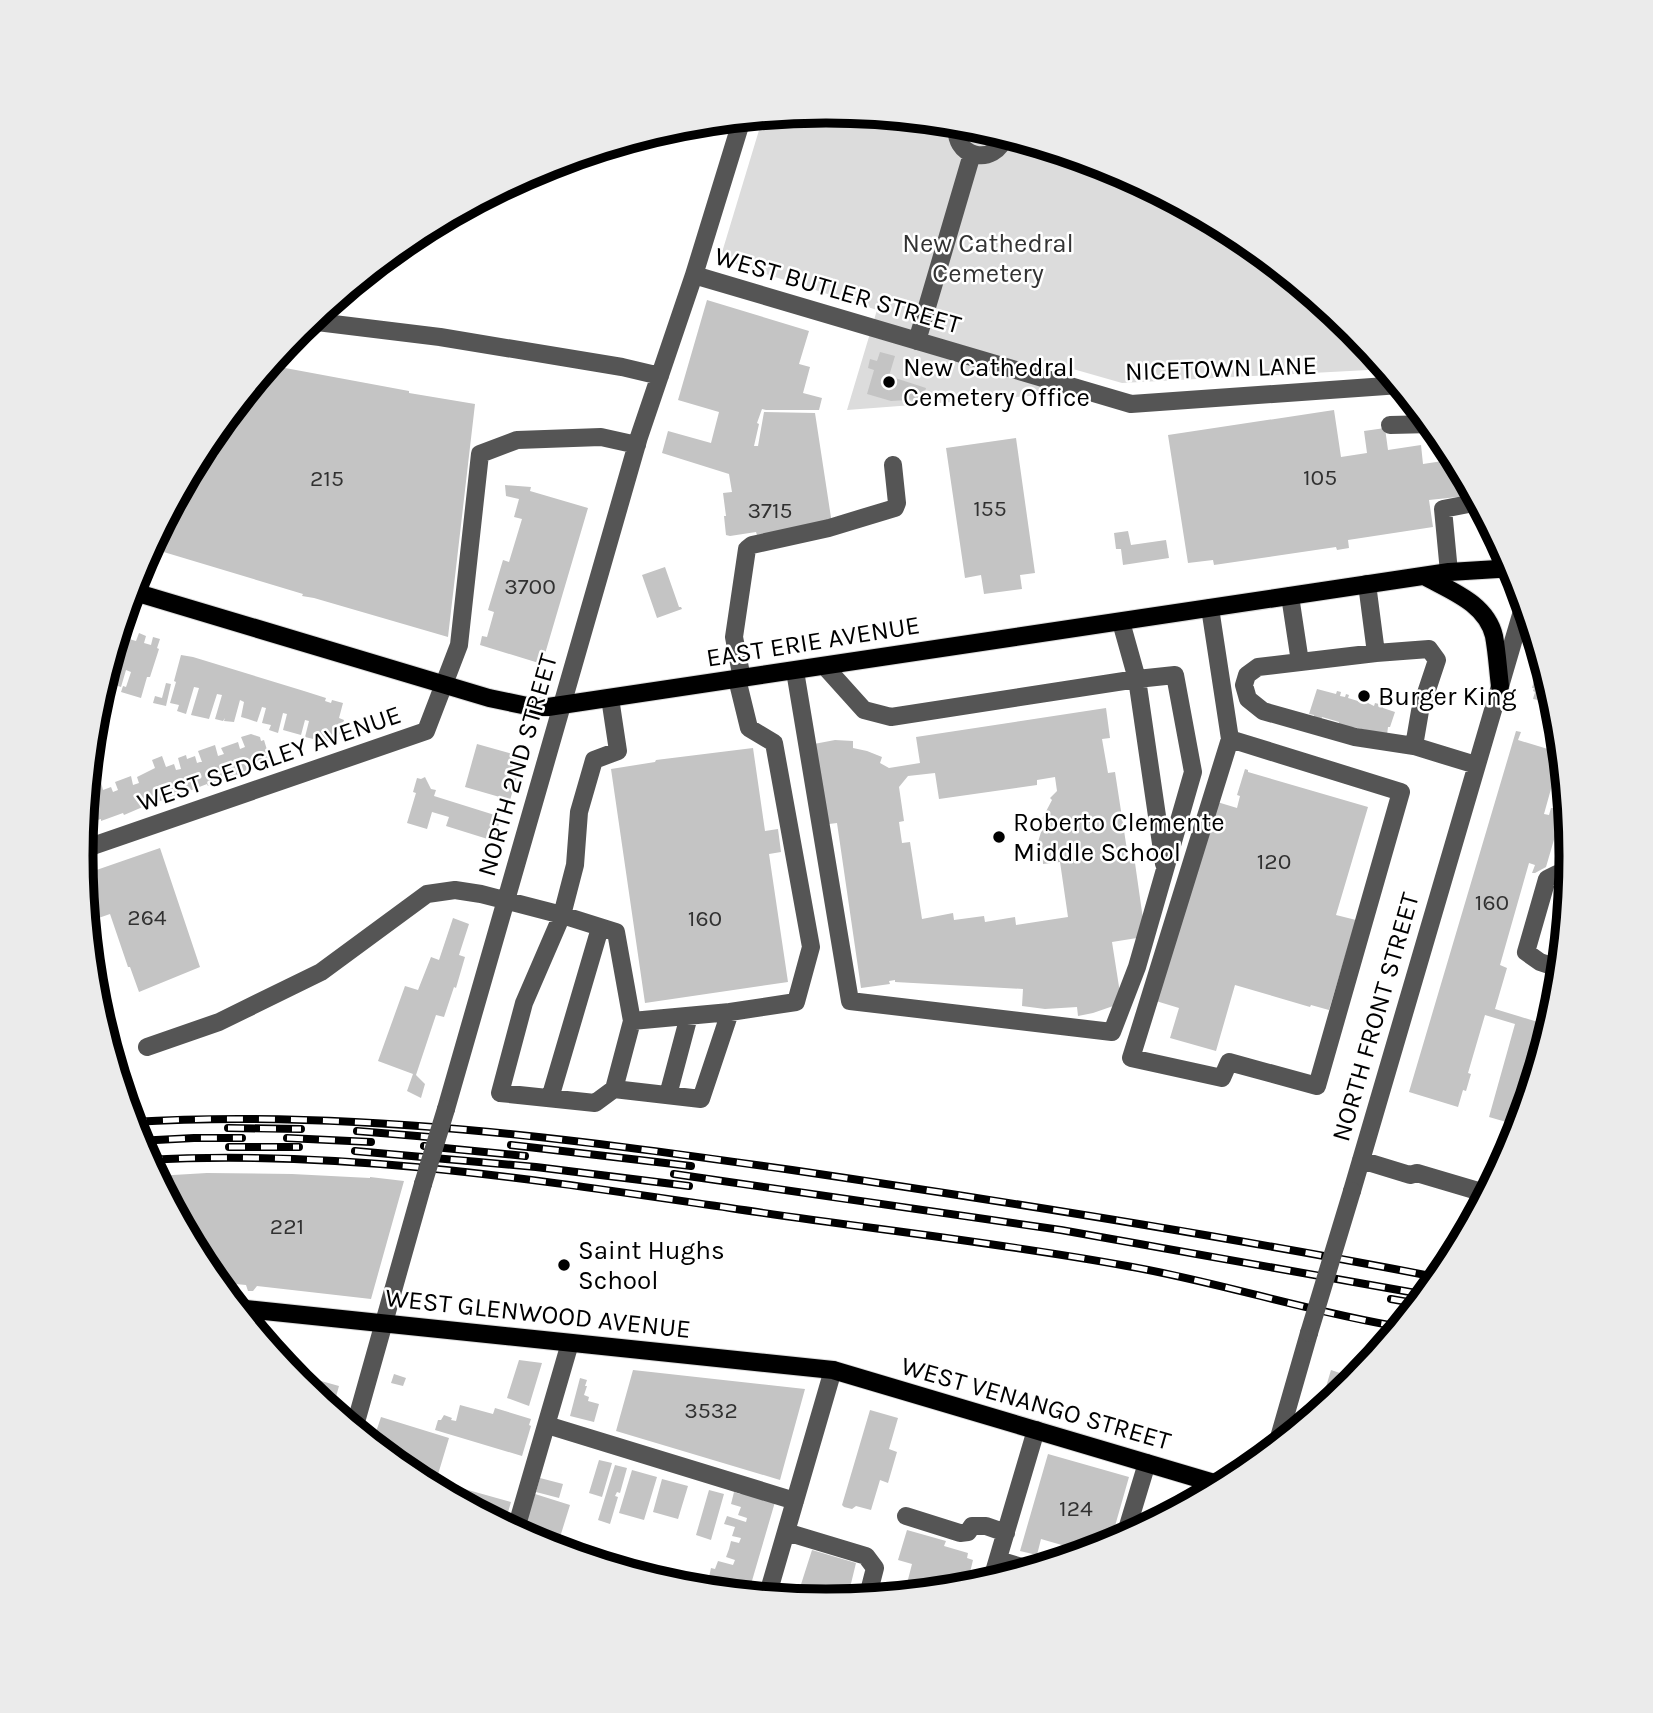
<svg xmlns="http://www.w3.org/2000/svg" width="1653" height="1713" font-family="Karla,sans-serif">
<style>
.green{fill:#dcdcdc}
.building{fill:#c4c4c4;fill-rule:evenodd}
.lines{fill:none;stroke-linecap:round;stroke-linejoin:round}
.major-casing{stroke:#dbdbdb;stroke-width:20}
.minor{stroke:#555;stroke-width:18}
.major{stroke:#000;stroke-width:18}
.rail-casing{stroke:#000;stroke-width:8}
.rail{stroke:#fff;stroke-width:5;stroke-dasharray:16;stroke-linecap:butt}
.minor-bridge{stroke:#555;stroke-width:18}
.poi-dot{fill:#000;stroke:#fff;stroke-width:2.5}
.labels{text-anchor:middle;stroke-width:5;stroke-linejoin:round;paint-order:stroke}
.number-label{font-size:23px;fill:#313131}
.park-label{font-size:26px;fill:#333;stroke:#fff}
.street-label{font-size:26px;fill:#000;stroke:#fff}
.poi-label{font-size:26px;fill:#000;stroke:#fff;text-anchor:start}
.rim{fill:none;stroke:#000;stroke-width:9}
</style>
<rect width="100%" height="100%" fill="#fff"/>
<!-- green -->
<path class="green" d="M 827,111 L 972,125 L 1112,167 L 1241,236 L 1354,329 L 1387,369 L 1122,383 L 1052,363 L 1043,395 L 847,410 L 877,310 L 720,259 L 763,117 Z"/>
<!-- building -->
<path class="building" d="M 707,300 L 809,331 L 799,364 L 810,367 L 803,393 L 822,398 L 819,410 L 766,410 L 762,409 L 757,423 L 759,424 L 754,446 L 758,446 L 764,412 L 815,413 L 832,524 L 757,535 L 756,532 L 730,536 L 726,535 L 724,516 L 726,516 L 723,493 L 732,492 L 729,474 L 662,453 L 668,431 L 711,443 L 719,412 L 678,400 Z
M 880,352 L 895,356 L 889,376 L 926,388 L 923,399 L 891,401 L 867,394 L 874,370 L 868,368 L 870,359 L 877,361 Z
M 269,365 L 409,391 L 409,393 L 475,404 L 448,637 L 314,598 L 302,596 L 303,594 L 157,550 L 168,514 L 206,442 Z
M 1334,410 L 1341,457 L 1367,453 L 1364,431 L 1385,428 L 1388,450 L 1421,445 L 1423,464 L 1456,459 L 1472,489 L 1467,496 L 1429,500 L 1433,527 L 1348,540 L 1349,548 L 1337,550 L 1336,547 L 1214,565 L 1213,560 L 1188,563 L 1168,435 Z
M 1016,438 L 1035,573 L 1020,575 L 1022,589 L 984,594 L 981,575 L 965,578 L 946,448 Z
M 505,485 L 531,487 L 530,491 L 588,508 L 542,664 L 480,645 L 482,636 L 487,637 L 494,612 L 488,610 L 503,560 L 509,562 L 522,519 L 514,517 L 519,499 L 506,496 Z
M 1128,531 L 1131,545 L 1166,540 L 1169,558 L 1123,565 L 1121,549 L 1116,549 L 1114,533 Z
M 665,567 L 679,607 L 681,607 L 682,609 L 657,618 L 642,575 Z
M 120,628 L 124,629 L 122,637 L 136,641 L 139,633 L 146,636 L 144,643 L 151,645 L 153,637 L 160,639 L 157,648 L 159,649 L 150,677 L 147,677 L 141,698 L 121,692 L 123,686 L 126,687 L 131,672 L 126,670 L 121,687 L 112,684 L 111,687 L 103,684 Z
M 181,655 L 193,657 L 304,691 L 326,698 L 325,701 L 331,703 L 332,700 L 343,703 L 339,718 L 344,720 L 338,738 L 326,742 L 305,737 L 309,721 L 305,720 L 301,735 L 283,730 L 287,714 L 283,713 L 278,733 L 269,730 L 271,725 L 262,723 L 266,708 L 262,707 L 257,722 L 248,719 L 241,717 L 244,702 L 240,700 L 234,722 L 224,721 L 225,718 L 223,721 L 215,719 L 222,695 L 217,694 L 209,719 L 191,715 L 199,688 L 194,687 L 186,714 L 177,711 L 179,705 L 170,703 L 176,682 L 174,681 Z
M 1543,660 L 1558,711 L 1560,728 L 1552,726 L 1556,714 L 1551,713 L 1552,709 L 1542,707 L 1544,701 L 1533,699 L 1535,692 L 1533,691 L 1534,688 L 1532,688 L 1539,662 L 1542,663 Z
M 166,683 L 171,684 L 166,706 L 153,703 L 155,696 L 162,698 Z
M 1317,689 L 1336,694 L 1337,691 L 1341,692 L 1340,696 L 1345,697 L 1346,694 L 1349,695 L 1348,698 L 1358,701 L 1360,695 L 1369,698 L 1368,703 L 1374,706 L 1375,703 L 1383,705 L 1383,708 L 1395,712 L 1390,727 L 1388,727 L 1387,735 L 1353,727 L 1352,730 L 1338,726 L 1339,722 L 1322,717 L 1321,720 L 1313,718 L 1314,715 L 1309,714 Z
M 1106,708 L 1110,738 L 1102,739 L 1108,773 L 1115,772 L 1127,850 L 1133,849 L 1143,919 L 1137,938 L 1112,942 L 1120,993 L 1117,994 L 1119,1004 L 1093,1013 L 1078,1016 L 1077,1007 L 1045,1009 L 1022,1006 L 1023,989 L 895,982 L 895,980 L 889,981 L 890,984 L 861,988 L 837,823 L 829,824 L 814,744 L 835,740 L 853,741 L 853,748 L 867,751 L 882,757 L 880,763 L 889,768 L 920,763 L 916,737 ZM 935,773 L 939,799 L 1037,785 L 1037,780 L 1055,777 L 1057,791 L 1050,798 L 1052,800 L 1041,821 L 1044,822 L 1038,842 L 1042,843 L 1043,864 L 1060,862 L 1068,917 L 1016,925 L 1015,917 L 985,922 L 984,916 L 954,920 L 953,913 L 922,919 L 910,842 L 902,843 L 899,822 L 904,821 L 899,787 L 908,776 Z
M 1516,731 L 1521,732 L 1518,740 L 1561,753 L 1544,814 L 1549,815 L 1551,808 L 1553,808 L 1560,819 L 1546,867 L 1535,873 L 1532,873 L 1535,865 L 1529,863 L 1500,965 L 1507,968 L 1495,1009 L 1551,1026 L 1520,1126 L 1489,1117 L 1515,1024 L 1485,1015 L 1468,1073 L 1471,1074 L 1466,1091 L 1463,1090 L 1458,1107 L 1409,1092 Z
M 251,734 L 260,737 L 261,741 L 264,740 L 271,763 L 219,782 L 208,786 L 207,784 L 166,800 L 166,799 L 145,806 L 124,815 L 123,813 L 101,821 L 101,819 L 94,821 L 88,803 L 95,800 L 94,798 L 97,798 L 95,792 L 101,782 L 103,790 L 111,787 L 113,792 L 118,790 L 115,782 L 131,776 L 133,785 L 139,783 L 137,777 L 155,768 L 152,760 L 162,756 L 166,767 L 174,764 L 176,770 L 181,769 L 178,758 L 186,755 L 187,759 L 195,756 L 197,763 L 200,762 L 202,762 L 198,751 L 215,745 L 218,756 L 224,754 L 221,748 L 238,742 L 240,749 L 245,747 L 241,737 Z
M 477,744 L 523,757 L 510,800 L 465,787 Z
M 753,748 L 765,831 L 778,829 L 781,852 L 769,854 L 788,982 L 645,1003 L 611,769 L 655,762 L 656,760 Z
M 1245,769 L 1248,770 L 1248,772 L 1368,807 L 1336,915 L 1356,920 L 1329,1010 L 1311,1005 L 1310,1007 L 1235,985 L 1216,1051 L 1170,1038 L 1179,1008 L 1156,1001 L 1214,801 L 1237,808 L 1240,796 L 1237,795 Z
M 425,777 L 431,789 L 436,790 L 434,796 L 501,817 L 494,841 L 446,826 L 449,817 L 432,812 L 427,829 L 407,823 L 416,793 L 413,792 L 417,778 L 421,779 Z
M 160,848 L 200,967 L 139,992 L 130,967 L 128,967 L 110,914 L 90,921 L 86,909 L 82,875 Z
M 453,918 L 469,924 L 459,955 L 465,957 L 456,988 L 454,987 L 444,1017 L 436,1015 L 416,1075 L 425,1084 L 421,1098 L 407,1091 L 413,1074 L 378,1061 L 405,986 L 418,990 L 431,957 L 439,960 Z
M 207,1173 L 292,1174 L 370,1178 L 370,1177 L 404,1181 L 371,1299 L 257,1286 L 253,1291 L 248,1291 L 246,1285 L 215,1282 L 206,1271 L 156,1176 Z
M 519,1360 L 542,1363 L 529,1406 L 507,1398 Z
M 633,1370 L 805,1389 L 780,1480 L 616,1431 Z
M 1331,1370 L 1358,1379 L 1354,1384 L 1318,1414 Z
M 289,1372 L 339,1386 L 332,1411 L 313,1395 L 315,1388 L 300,1385 Z
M 394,1374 L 406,1378 L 403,1386 L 391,1383 Z
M 580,1378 L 587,1380 L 585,1386 L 587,1386 L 584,1395 L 589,1397 L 588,1401 L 599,1404 L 594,1422 L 570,1416 Z
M 460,1405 L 493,1414 L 495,1408 L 531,1419 L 529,1425 L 531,1426 L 522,1456 L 435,1430 L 438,1420 L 441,1420 L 444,1415 L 452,1418 L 451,1420 L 456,1421 Z
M 870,1410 L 898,1418 L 889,1449 L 897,1452 L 888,1483 L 880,1480 L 871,1510 L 856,1506 L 852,1509 L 844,1507 L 842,1505 Z
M 381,1417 L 449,1438 L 436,1481 L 511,1502 L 504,1526 L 412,1477 L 372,1444 Z
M 1048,1454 L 1129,1477 L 1109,1547 L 1078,1556 L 1079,1550 L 1041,1539 L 1037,1555 L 1020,1551 Z
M 599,1460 L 612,1463 L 602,1497 L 589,1493 Z
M 615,1465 L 627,1468 L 620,1493 L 617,1492 L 615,1496 L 618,1497 L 610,1524 L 598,1520 Z
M 632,1470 L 657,1477 L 644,1520 L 619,1513 Z
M 540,1478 L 563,1484 L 559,1498 L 536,1492 Z
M 662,1479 L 688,1486 L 678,1519 L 653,1512 Z
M 709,1490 L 724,1494 L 711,1540 L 696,1535 Z
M 734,1492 L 740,1494 L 741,1493 L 775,1502 L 749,1591 L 727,1584 L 728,1582 L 709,1577 L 711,1568 L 715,1569 L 718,1561 L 733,1565 L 735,1560 L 726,1557 L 729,1549 L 731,1541 L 739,1543 L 741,1538 L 732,1536 L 735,1527 L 724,1524 L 727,1516 L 746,1522 L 747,1518 L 738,1515 L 741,1507 L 731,1504 Z
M 535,1494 L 570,1505 L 556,1550 L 541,1546 L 522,1536 Z
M 907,1530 L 946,1541 L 944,1546 L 968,1553 L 967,1558 L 973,1560 L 966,1589 L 904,1595 L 912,1564 L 898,1560 Z
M 812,1550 L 856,1563 L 847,1600 L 826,1602 L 796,1600 Z
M 700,1579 L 743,1590 L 747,1592 L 746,1595 L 715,1592 L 698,1587 Z"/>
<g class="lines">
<defs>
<path id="major" d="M 1424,576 C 1451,591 1486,603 1494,636 C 1497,652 1498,670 1500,686
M 131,591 L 489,698 L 532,707 L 548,707 L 1449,572 L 1514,568
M 236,1308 L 833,1370 L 1224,1486"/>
</defs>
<!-- major casing -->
<use href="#major" class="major-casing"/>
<!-- minor -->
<path class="minor" d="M 958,123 C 949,157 996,169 1005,135
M 1004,139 L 1127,175
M 694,275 L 1131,404 L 1400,385
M 309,321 L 440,337 L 622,367 L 660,376
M 917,341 L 972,154
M 1390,425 L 1432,424
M 1449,572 L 1443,509 L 1479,502
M 1367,584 L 1376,653 L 1429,649 L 1437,660 L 1420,711 L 1414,746 L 1476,765
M 1290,596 L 1300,662
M 1210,608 L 1230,739 L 1401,792 L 1317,1086 L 1229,1062 L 1222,1078 L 1131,1058 L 1230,739
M 1121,622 L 1137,679 L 1164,864
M 1376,653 L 1258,667 L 1247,675 L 1244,685 L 1248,699 L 1263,711 L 1355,737 L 1414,746
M 795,671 L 850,1001 L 1112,1032 L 1137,967 L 1193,772 L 1175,675 L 1137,679 L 891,717 L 864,710 L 828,670 L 827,666
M 742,679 L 734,637 L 747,549 L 752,545 L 829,528 L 895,508 L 897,503 L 893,465
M 610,698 L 618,751 L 594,760 L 579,812 L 575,865 L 562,915 L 524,1003 L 500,1093 L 595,1103 L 614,1089 L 701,1099 L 730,1012 L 796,1002 L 811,947 L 774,743 L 749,728 L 737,679
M 81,850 L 426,731 L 459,645 L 480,454 L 517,440 L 601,437 L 637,445
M 1561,969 L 1540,962 L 1526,952 L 1547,879 L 1557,874 L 1570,878
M 147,1047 L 219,1022 L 321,972 L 427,894 L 455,890 L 481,894 L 562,915 L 616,932 L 632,1021 L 730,1012
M 614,1089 L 632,1021
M 668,1095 L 689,1016
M 550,1098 L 600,928
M 446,1109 L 639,437 L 694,275 L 742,119
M 1361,1160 L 1410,1175 L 1417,1173 L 1488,1194
M 1352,1191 L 1525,601
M 547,1425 L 795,1501
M 354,1429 L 423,1184
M 1276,1448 L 1309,1333
M 906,1516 L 960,1533 L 968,1532 L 972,1526 L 986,1526 L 1006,1533
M 515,1532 L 570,1343
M 786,1532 L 866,1556 L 875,1568 L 867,1599
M 1124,1539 L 1147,1463
M 998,1560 L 1032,1570
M 991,1582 L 1036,1430
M 767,1597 L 833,1370"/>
<!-- major -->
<use href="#major" class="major"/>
<defs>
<path id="rail" d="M 131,1122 C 353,1109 573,1139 792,1170 C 1009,1202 1226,1236 1441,1278
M 228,1128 L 301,1129
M 357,1131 L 441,1138
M 287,1138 L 371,1142
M 137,1141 L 194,1138 L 242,1138
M 511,1145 L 691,1166
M 424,1146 L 525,1156
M 229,1147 L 299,1147
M 355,1151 L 536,1167 L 689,1186
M 147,1160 C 343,1149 537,1180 730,1208 C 863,1228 996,1242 1127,1266 C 1219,1282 1309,1312 1401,1327
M 674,1174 L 1061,1230 L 1427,1295
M 1391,1299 L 1419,1304"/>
</defs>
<!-- rail casing -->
<use href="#rail" class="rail-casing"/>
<!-- rail -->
<use href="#rail" class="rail"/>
<!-- minor-bridge -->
<path class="minor-bridge" d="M 423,1184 L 446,1109
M 1309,1333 L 1352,1191"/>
</g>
<!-- markers -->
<g class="poi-dot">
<circle cx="889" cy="382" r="7"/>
<circle cx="1364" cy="696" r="7"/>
<circle cx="999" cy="837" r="7"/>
<circle cx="564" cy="1265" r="7"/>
</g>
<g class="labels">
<!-- number labels -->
<g class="number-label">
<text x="1320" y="485">105</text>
<text x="327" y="486">215</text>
<text x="990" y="516">155</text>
<text x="770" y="518">3715</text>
<text x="530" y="594">3700</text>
<text x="1274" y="869">120</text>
<text x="1492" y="910">160</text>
<text x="147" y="925">264</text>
<text x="705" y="926">160</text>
<text x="287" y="1234">221</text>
<text x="711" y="1418">3532</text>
<text x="1076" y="1516">124</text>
</g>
<!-- park labels -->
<g class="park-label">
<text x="988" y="252">New Cathedral<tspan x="988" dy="30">Cemetery</tspan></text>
</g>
<!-- street labels -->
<g class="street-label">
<text transform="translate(838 290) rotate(16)" y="9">WEST BUTLER STREET</text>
<text transform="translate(1221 368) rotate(-2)" y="9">NICETOWN LANE</text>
<text transform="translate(813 641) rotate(-9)" y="9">EAST ERIE AVENUE</text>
<text transform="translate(269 758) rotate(-19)" y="9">WEST SEDGLEY AVENUE</text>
<text transform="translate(517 765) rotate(-74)" y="9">NORTH 2ND STREET</text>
<text transform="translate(1375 1017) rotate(-74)" y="9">NORTH FRONT STREET</text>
<text transform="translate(538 1313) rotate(6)" y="9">WEST GLENWOOD AVENUE</text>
<text transform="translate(1036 1403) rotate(16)" y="9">WEST VENANGO STREET</text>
</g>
<!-- poi labels -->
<g class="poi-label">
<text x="903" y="376">New Cathedral<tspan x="903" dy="30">Cemetery Office</tspan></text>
<text x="1378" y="705">Burger King</text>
<text x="1013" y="831">Roberto Clemente<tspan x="1013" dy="30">Middle School</tspan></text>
<text x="578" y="1259">Saint Hughs<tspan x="578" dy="30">School</tspan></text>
</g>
</g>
<!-- crop -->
<path d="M0 0H1653V1713H0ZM93 856a733 733 0 1 1 1466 0a733 733 0 1 1-1466 0Z" fill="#ebebeb" fill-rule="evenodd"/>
<path class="rim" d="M93 856a733 733 0 1 1 1466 0a733 733 0 1 1-1466 0Z"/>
</svg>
